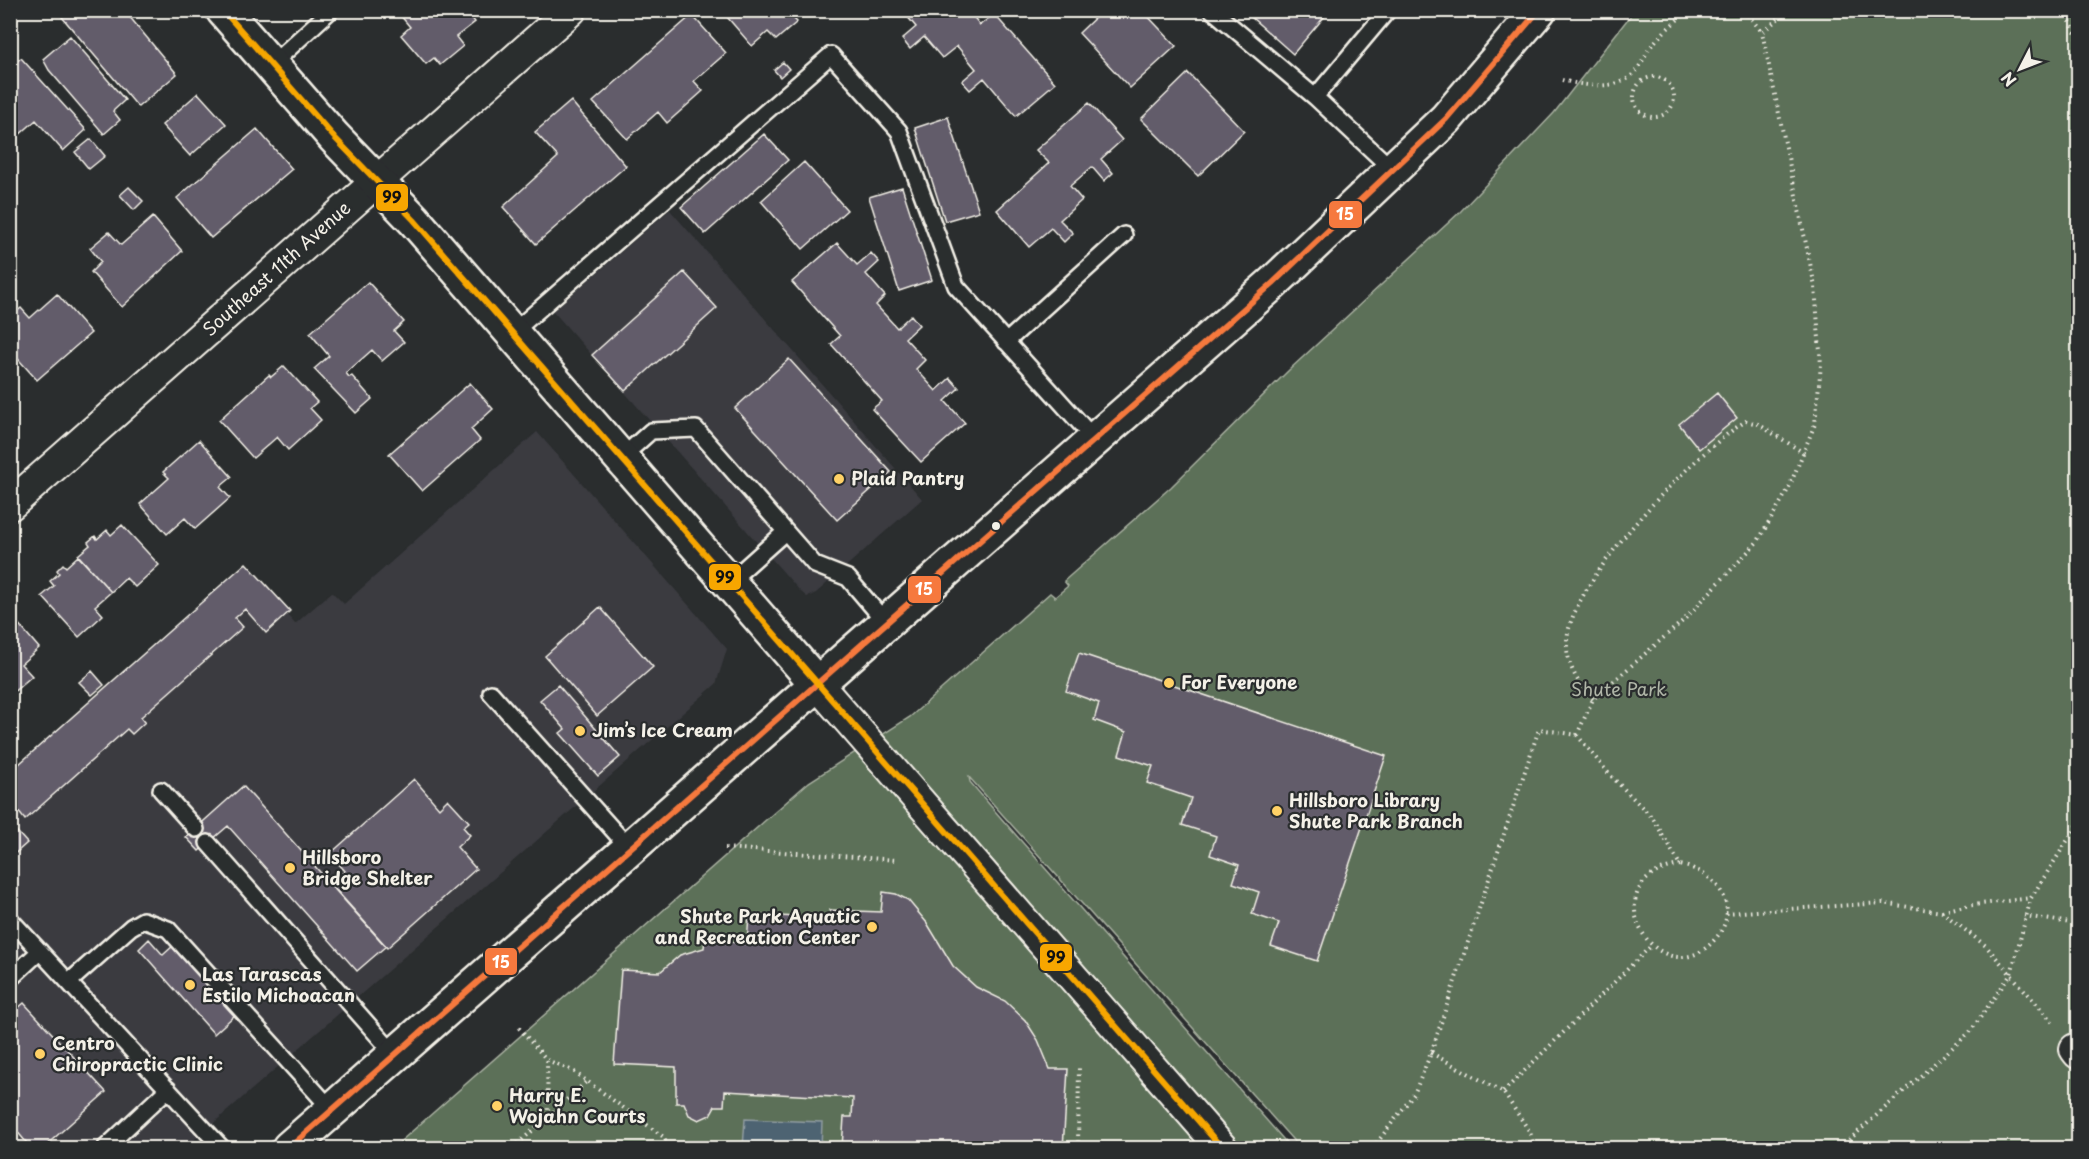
<svg xmlns="http://www.w3.org/2000/svg" width="2089" height="1159" font-family="'Playpen Sans',sans-serif">
<style>
.built{fill:#3b3b40}
.green{fill:#5c6f59;stroke:#a8b0a0;stroke-width:1.5}
.water{fill:#4e6472;stroke:#909ca1;stroke-width:1.5}
.building{fill:#625b6b;stroke:#f4f1e8;stroke-width:1.5}
.lines{fill:none;stroke-linecap:round;stroke-linejoin:round}
.service-casing{stroke:#f4f1e8;stroke-width:20}
.minor-casing{stroke:#f4f1e8;stroke-width:34}
.tertiary-casing{stroke:#f4f1e8;stroke-width:38}
.primary-casing{stroke:#f4f1e8;stroke-width:38}
.path{stroke:#f4f1e8;stroke-width:4;stroke-dasharray:1.5 4.5;stroke-linecap:butt}
.service{stroke:#2a2d2e;stroke-width:15}
.minor{stroke:#2a2d2e;stroke-width:30}
.tertiary{stroke:#2a2d2e;stroke-width:33}
.primary{stroke:#2a2d2e;stroke-width:33}
.bus-1-casing{stroke:#2a2d2e;stroke-width:10}
.bus-2-casing{stroke:#2a2d2e;stroke-width:10}
.bus-1{stroke:#f6793e;stroke-width:6}
.bus-2{stroke:#f7a600;stroke-width:6}
.poi-dot{fill:#ffd166;stroke:#2a2d2e;stroke-width:2}
.bus-dot{fill:#f4f1e8;stroke:#2a2d2e;stroke-width:2}
.labels{text-anchor:middle;stroke-width:4.5;stroke-linejoin:round;paint-order:stroke}
.street-label{font-size:18px;fill:#f4f1e8;stroke:#2a2d2e}
.poi-label{font-size:18px;font-weight:bold;fill:#f4f1e8;stroke:#2a2d2e;text-anchor:start}
.park-label{font-size:18px;fill:#b0b6a8;stroke:#2a2d2e}
.line-badge{stroke:#2a2d2e;stroke-width:2}
.badge-label{font-size:16px;text-anchor:middle;font-weight:bold;fill:#fff}
.pale-badge-label{font-size:16px;text-anchor:middle;font-weight:bold;fill:#111}
</style>
<rect width="100%" height="100%" fill="#2a2d2e"/>
<filter id="ink" filterUnits="userSpaceOnUse"><feTurbulence type="fractalNoise" baseFrequency=".0167" numOctaves="2"/><feDisplacementMap in="SourceGraphic" scale="12" xChannelSelector="R" yChannelSelector="G"/><feConvolveMatrix kernelMatrix="1 2 1 2 8 2 1 2 1" color-interpolation-filters="sRGB"/></filter>
<g filter="url(#ink)">
<!-- built -->
<path class="built" d="M 670,210 L 922,499 L 816,593 L 807,597 L 800,591 L 553,311 Z
M 537,432 L 727,649 L 716,684 L 185,1148 L 11,1148 L 10,780 L 247,570 L 295,624 L 332,592 L 344,604 Z"/>
<!-- green -->
<path class="green" d="M 1634,11 L 2078,11 L 2078,1148 L 1300,1148 L 969,777 L 970,782 L 1001,818 L 1291,1148 L 393,1148 L 809,782 L 910,717 L 1050,593 L 1055,597 L 1068,586 L 1064,581 L 1171,487 L 1289,370 L 1460,212 L 1554,113 Z"/>
<!-- water -->
<path class="water" d="M 745,1119 L 822,1122 L 821,1148 L 743,1148 Z"/>
<!-- building -->
<path class="building" d="M 70,10 L 124,10 L 177,74 L 138,107 L 62,17 Z
M 396,10 L 466,10 L 475,22 L 456,37 L 463,46 L 440,65 L 434,58 L 426,64 L 401,35 L 410,27 Z
M 721,10 L 792,10 L 789,14 L 797,22 L 776,40 L 768,32 L 752,46 Z
M 902,10 L 968,10 L 980,25 L 994,14 L 1055,83 L 1016,116 L 984,78 L 970,90 L 962,81 L 976,69 L 957,46 L 942,58 L 924,37 L 910,49 L 902,39 L 916,27 Z
M 1103,10 L 1142,10 L 1176,46 L 1130,88 L 1079,33 Z
M 1243,10 L 1330,10 L 1293,54 Z
M 692,15 L 726,53 L 694,81 L 703,91 L 667,123 L 658,112 L 627,139 L 593,102 Z
M 70,36 L 125,100 L 113,111 L 120,120 L 104,134 L 49,70 L 43,59 Z
M 21,58 L 86,130 L 63,151 L 36,120 L 10,143 L 10,67 Z
M 783,62 L 789,69 L 780,77 L 774,70 Z
M 1188,73 L 1244,131 L 1198,176 L 1141,119 Z
M 198,93 L 226,124 L 190,156 L 162,125 Z
M 571,101 L 626,166 L 536,244 L 503,207 L 558,157 L 535,132 Z
M 1089,103 L 1122,140 L 1101,159 L 1113,173 L 1104,181 L 1092,167 L 1070,186 L 1082,200 L 1060,220 L 1073,233 L 1064,242 L 1051,228 L 1029,247 L 997,210 L 1049,163 L 1036,150 Z
M 948,117 L 979,211 L 945,221 L 915,128 Z
M 257,129 L 292,169 L 211,238 L 177,198 Z
M 764,134 L 788,160 L 705,234 L 681,207 Z
M 91,139 L 105,156 L 89,169 L 75,152 Z
M 804,162 L 847,210 L 803,249 L 761,201 Z
M 129,187 L 143,201 L 134,210 L 120,195 Z
M 902,187 L 932,280 L 899,291 L 869,197 Z
M 153,217 L 182,251 L 122,307 L 91,272 L 101,262 L 90,248 L 109,232 L 121,245 Z
M 837,243 L 857,265 L 871,253 L 879,262 L 866,274 L 885,296 L 876,305 L 897,328 L 911,315 L 919,325 L 905,338 L 925,360 L 916,369 L 936,391 L 950,378 L 959,388 L 945,401 L 965,423 L 921,462 L 872,409 L 882,401 L 831,344 L 840,336 L 792,282 Z
M 684,272 L 717,308 L 625,391 L 592,355 Z
M 368,282 L 404,322 L 394,331 L 404,342 L 382,361 L 372,350 L 346,373 L 349,377 L 352,376 L 372,399 L 356,413 L 314,369 L 329,356 L 310,333 Z
M 57,294 L 91,333 L 37,380 L 10,350 L 10,317 L 21,308 L 30,318 Z
M 789,359 L 891,472 L 837,520 L 735,408 Z
M 284,366 L 317,402 L 310,408 L 321,420 L 288,450 L 277,437 L 253,458 L 219,420 L 269,375 L 271,377 Z
M 470,383 L 493,409 L 471,429 L 480,440 L 422,491 L 389,454 Z
M 1717,393 L 1737,418 L 1699,449 L 1679,424 Z
M 199,440 L 232,477 L 220,487 L 230,498 L 195,529 L 185,518 L 167,534 L 140,504 L 169,478 L 163,472 Z
M 122,525 L 159,565 L 135,587 L 126,578 L 111,592 L 78,555 L 90,545 L 88,542 L 95,536 L 97,539 L 107,530 L 111,535 Z
M 78,556 L 111,592 L 95,606 L 103,615 L 79,637 L 42,596 L 54,586 L 50,581 L 59,573 L 57,570 L 63,564 L 66,567 Z
M 246,563 L 290,611 L 266,633 L 245,609 L 235,618 L 243,627 L 141,717 L 145,722 L 132,734 L 127,729 L 25,820 L 18,811 L 10,818 L 10,772 Z
M 600,607 L 653,667 L 597,716 L 545,656 Z
M 10,614 L 39,648 L 21,664 L 32,676 L 10,695 Z
M 1079,653 L 1386,756 L 1317,961 L 1271,946 L 1279,923 L 1252,914 L 1259,892 L 1233,883 L 1239,865 L 1210,855 L 1216,836 L 1182,825 L 1191,798 L 1147,783 L 1153,766 L 1119,755 L 1126,732 L 1094,720 L 1099,703 L 1066,691 Z
M 92,671 L 104,685 L 92,695 L 79,682 Z
M 558,685 L 620,757 L 598,776 L 560,733 L 565,729 L 540,700 Z
M 414,779 L 439,808 L 448,799 L 469,822 L 463,827 L 470,835 L 457,847 L 476,869 L 387,948 L 330,884 L 345,871 L 330,854 Z
M 243,786 L 386,946 L 357,971 L 228,826 L 199,851 L 186,837 Z
M 10,824 L 27,843 L 10,858 Z
M 883,892 L 896,894 L 908,900 L 927,923 L 953,966 L 976,987 L 1005,1001 L 1025,1020 L 1038,1040 L 1050,1069 L 1068,1069 L 1063,1148 L 842,1148 L 844,1117 L 852,1117 L 853,1098 L 725,1091 L 724,1106 L 715,1106 L 710,1115 L 699,1120 L 689,1115 L 684,1103 L 676,1103 L 676,1067 L 614,1064 L 621,970 L 660,972 L 680,955 L 704,948 L 705,939 L 747,944 L 749,915 L 830,918 L 830,910 L 881,912 Z
M 149,939 L 163,955 L 174,945 L 235,1015 L 214,1034 L 139,949 Z
M 24,1003 L 106,1092 L 43,1148 L 31,1148 L 10,1123 L 10,1015 Z"/>
<g class="lines">
<defs>
<path id="service" d="M 1212,10 L 1315,97 L 1394,171
M 271,65 L 331,10
M 1315,97 L 1388,10
M 512,333 L 831,55 L 899,131 L 956,286 L 1096,441
M 1006,342 L 1124,235
M 621,458 L 651,431 L 696,429 L 815,565 L 848,578 L 887,624
M 729,582 L 785,532
M 491,693 L 630,849
M 161,790 L 196,829
M 208,843 L 395,1055
M 10,919 L 222,1148
M 10,979 L 40,951
M 69,982 L 131,927 L 143,920 L 168,929 L 332,1110
M 105,1148 L 168,1089"/>
<path id="minor" d="M 10,505 L 571,10
M 818,685 L 1222,1148
M 2075,1049 L 2078,1053"/>
<path id="tertiary" d="M 223,10 L 334,137 L 414,220 L 818,685"/>
<path id="primary" d="M 289,1148 L 1273,283 L 1446,119 L 1539,10"/>
</defs>
<!-- service casing -->
<use href="#service" class="service-casing"/>
<!-- minor casing -->
<use href="#minor" class="minor-casing"/>
<!-- tertiary casing -->
<use href="#tertiary" class="tertiary-casing"/>
<!-- primary casing -->
<use href="#primary" class="primary-casing"/>
<!-- path -->
<path class="path" d="M 1744,10 L 1762,32
M 2065,10 L 2078,39
M1634 97a20 20 0 1 1 40 0a20 20 0 1 1-40 0Z
M 1562,80 C 1583,86 1619,91 1634,73 C 1642,65 1645,53 1652,45 C 1663,32 1677,19 1691,10
M 1593,699 C 1576,682 1563,659 1568,633 C 1579,573 1694,453 1746,421 L 1758,424 L 1804,453
M 1577,735 L 1593,699 L 1684,620 L 1758,541 L 1788,490 L 1815,424 L 1821,365 L 1815,287 L 1762,32 L 1789,10
M 725,848 L 897,860
M 1942,911 L 1965,906 L 2031,898
M 1726,913 L 1883,903 L 1942,912 L 1986,946 L 2055,1025
M 2024,916 L 2078,924
M 519,1028 L 547,1060 L 573,1071 L 665,1138 L 665,1148
M 1431,1053 L 1503,1092 L 1530,1132 L 1535,1148
M 1503,1092 L 1651,946
M 549,1116 L 587,1081
M 513,1148 L 548,1117 L 547,1061
M 1078,1148 L 1079,1064
M 1373,1148 L 1414,1094 L 1431,1053 L 1539,729 L 1577,735 L 1610,775 L 1653,818 L 1680,865 C 1715,871 1743,906 1716,938 C 1661,1004 1585,879 1680,865
M 1840,1148 L 1970,1032 L 2011,974 L 2031,898 L 2078,824"/>
<!-- service -->
<use href="#service" class="service"/>
<!-- minor -->
<use href="#minor" class="minor"/>
<!-- tertiary -->
<use href="#tertiary" class="tertiary"/>
<!-- primary -->
<use href="#primary" class="primary"/>
<defs>
<path id="bus-1" d="M 289,1148 L 1273,283 L 1446,119 L 1539,10"/>
<path id="bus-2" d="M 223,10 L 334,137 L 414,220 L 1222,1148"/>
</defs>
<!-- bus-1 casing -->
<use href="#bus-1" class="bus-1-casing"/>
<!-- bus-2 casing -->
<use href="#bus-2" class="bus-2-casing"/>
<!-- bus-1 -->
<use href="#bus-1" class="bus-1"/>
<!-- bus-2 -->
<use href="#bus-2" class="bus-2"/>
</g>
</g>
<!-- markers -->
<g class="poi-dot">
<circle cx="839" cy="479" r="6"/>
<circle cx="1169" cy="683" r="6"/>
<circle cx="580" cy="731" r="6"/>
<circle cx="1277" cy="811" r="6"/>
<circle cx="290" cy="868" r="6"/>
<circle cx="872" cy="927" r="6"/>
<circle cx="190" cy="985" r="6"/>
<circle cx="40" cy="1054" r="6"/>
<circle cx="497" cy="1106" r="6"/>
</g>
<circle class="bus-dot" cx="996" cy="526" r="5"/>
<g class="labels">
<!-- street labels -->
<g class="street-label">
<text transform="translate(277 269) rotate(-42)" y="6">Southeast 11th Avenue</text>
</g>
<!-- poi labels -->
<g class="poi-label">
<text x="851" y="485">Plaid Pantry</text>
<text x="1181" y="689">For Everyone</text>
<text x="592" y="737">Jim’s Ice Cream</text>
<text x="1289" y="807">Hillsboro Library<tspan x="1289" dy="21">Shute Park Branch</tspan></text>
<text x="302" y="864">Hillsboro<tspan x="302" dy="21">Bridge Shelter</tspan></text>
<text x="860" y="923" text-anchor="end">Shute Park Aquatic<tspan x="860" dy="21">and Recreation Center</tspan></text>
<text x="202" y="981">Las Tarascas<tspan x="202" dy="21">Estilo Michoacan</tspan></text>
<text x="52" y="1050">Centro<tspan x="52" dy="21">Chiropractic Clinic</tspan></text>
<text x="509" y="1102">Harry E.<tspan x="509" dy="21">Wojahn Courts</tspan></text>
</g>
<!-- park labels -->
<g class="park-label">
<text x="1619" y="696">Shute Park</text>
</g>
</g>
<g class="line-badge">
<rect x="375" y="183" width="34" height="29" rx="6" fill="#f7a600"/>
<rect x="1328" y="200" width="35" height="29" rx="6" fill="#f6793e"/>
<rect x="708" y="563" width="34" height="28" rx="6" fill="#f7a600"/>
<rect x="907" y="575" width="35" height="29" rx="6" fill="#f6793e"/>
<rect x="1039" y="943" width="34" height="29" rx="6" fill="#f7a600"/>
<rect x="484" y="947" width="34" height="29" rx="6" fill="#f6793e"/>
</g>
<g class="badge-label">
<text x="1345" y="220">15</text>
<text x="924" y="595">15</text>
<text x="501" y="968">15</text>
</g>
<g class="pale-badge-label">
<text x="392" y="203">99</text>
<text x="725" y="583">99</text>
<text x="1056" y="963">99</text>
</g>
<!-- margin -->
<rect width="2089" height="1159" fill="none" stroke="#2a2d2e" stroke-width="36"/>
<rect x="18" y="18" width="2053" height="1123" fill="none" stroke="#f4f1e8" stroke-width="2" filter="url(#ink)"/>
<!-- north arrow -->
<g transform="translate(2020 69) rotate(228)" stroke="#2a2d2e" stroke-width="4.5" paint-order="stroke">
<path d="M0-4.5L10 22L0 15L-10 22Z" fill="#f4f1e8"/>
<text y="-9" font-size="16" font-weight="bold" text-anchor="middle" fill="#f4f1e8">N</text>
</g>
</svg>
